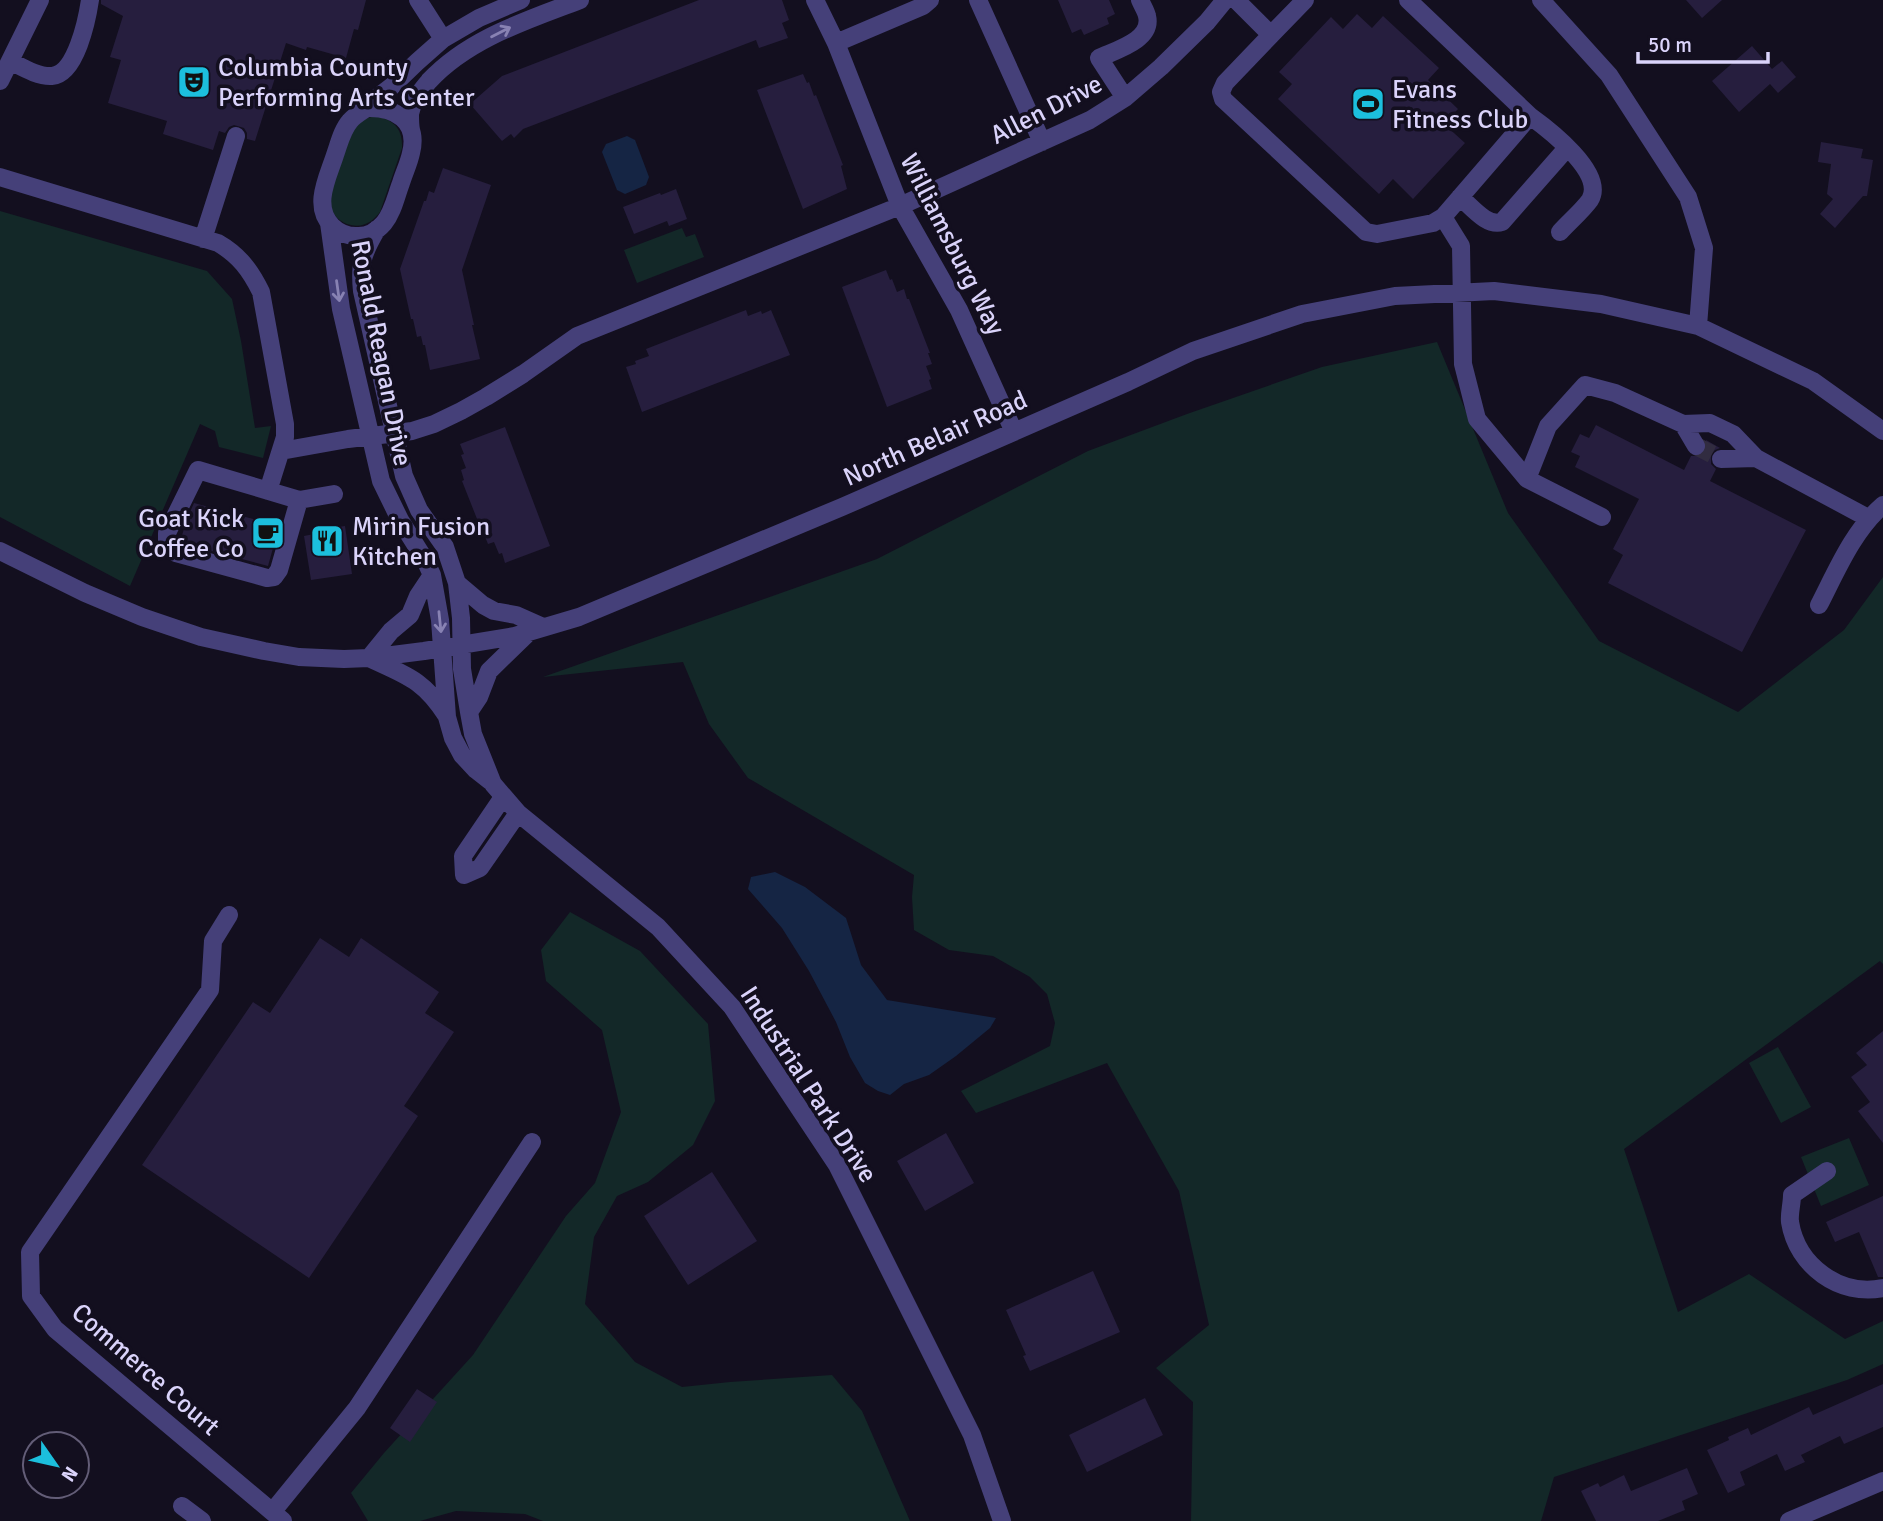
<svg xmlns="http://www.w3.org/2000/svg" width="1883" height="1521" font-family="Signika,sans-serif">
<style>
.green{fill:#132828}
.water{fill:#152544}
.building{fill:#261e3e}
.lines{fill:none;stroke-linecap:round;stroke-linejoin:round}
.minor-tunnel{stroke:#312c40;stroke-width:18;stroke-dasharray:18 9;stroke-linecap:butt}
.minor{stroke:#454079;stroke-width:18}
.oneway{stroke:#8882b3}
.labels{text-anchor:middle;stroke-width:7;stroke-linejoin:round;paint-order:stroke}
.poi-label{font-size:26px;fill:#dad3fa;stroke:#130f1f;text-anchor:start}
.street-label{font-size:26px;fill:#dad3fa;stroke:#130f1f}
</style>
<rect width="100%" height="100%" fill="#130f1f"/>
<!-- green -->
<path class="green" d="M 376,116 C 394,120 403,129 402,148 L 380,212 C 373,221 364,228 351,225 C 340,223 331,214 329,202 C 328,192 347,146 351,133 C 358,122 364,118 376,116 Z
M 0,211 L 207,271 L 232,299 L 241,341 L 255,428 L 271,426 L 263,458 L 219,447 L 215,431 L 200,424 L 130,586 L 0,517 Z
M 682,228 L 686,237 L 695,234 L 704,257 L 637,283 L 624,250 Z
M 1437,342 L 1508,513 L 1599,641 L 1738,712 L 1844,630 L 1883,577 L 1883,964 L 1880,961 L 1624,1149 L 1678,1312 L 1749,1274 L 1845,1339 L 1883,1321 L 1883,1364 L 1847,1380 L 1554,1477 L 1541,1521 L 1191,1521 L 1193,1402 L 1156,1368 L 1209,1325 L 1179,1191 L 1107,1063 L 976,1113 L 961,1091 L 1050,1046 L 1055,1023 L 1047,994 L 1030,977 L 993,956 L 949,950 L 914,930 L 912,897 L 914,875 L 748,778 L 709,724 L 683,662 L 543,677 L 877,559 L 1088,451 L 1187,414 L 1322,367 Z
M 570,912 L 640,951 L 708,1024 L 715,1101 L 693,1145 L 648,1182 L 617,1196 L 594,1237 L 585,1304 L 635,1362 L 682,1387 L 730,1382 L 832,1375 L 862,1411 L 910,1521 L 543,1521 L 525,1514 L 456,1511 L 420,1521 L 368,1521 L 351,1493 L 384,1453 L 473,1355 L 566,1216 L 595,1183 L 621,1112 L 602,1030 L 546,981 L 541,950 Z
M 1778,1047 L 1811,1107 L 1781,1123 L 1749,1063 Z
M 1849,1138 L 1869,1185 L 1821,1206 L 1801,1157 Z"/>
<!-- water -->
<path class="water" d="M 627,136 L 635,140 L 649,177 L 646,185 L 625,194 L 617,190 L 602,152 L 606,144 Z
M 775,872 L 805,887 L 846,918 L 861,965 L 887,1000 L 996,1018 L 990,1028 L 956,1056 L 929,1075 L 904,1084 L 890,1095 L 878,1091 L 865,1083 L 850,1057 L 836,1022 L 809,971 L 782,928 L 748,889 L 751,877 Z"/>
<!-- building -->
<path class="building" d="M 101,0 L 366,0 L 358,30 L 354,29 L 346,58 L 307,47 L 306,50 L 286,43 L 255,141 L 247,139 L 247,133 L 244,128 L 234,125 L 229,127 L 225,133 L 219,131 L 213,150 L 163,134 L 167,121 L 108,103 L 121,60 L 110,57 L 123,16 L 101,4 Z
M 699,0 L 782,0 L 789,20 L 782,23 L 788,38 L 759,48 L 756,40 L 523,129 L 514,138 L 511,134 L 502,141 L 470,104 L 502,76 Z
M 1058,0 L 1109,0 L 1115,14 L 1107,18 L 1109,24 L 1084,35 L 1081,29 L 1072,33 Z
M 1686,0 L 1722,0 L 1702,18 Z
M 1357,14 L 1372,28 L 1383,16 L 1439,68 L 1428,80 L 1458,109 L 1444,124 L 1465,143 L 1413,199 L 1393,179 L 1379,194 L 1278,99 L 1292,84 L 1279,72 L 1331,17 L 1343,29 Z
M 1752,46 L 1772,69 L 1782,61 L 1796,77 L 1778,93 L 1770,84 L 1739,112 L 1712,81 Z
M 803,74 L 807,83 L 809,82 L 814,96 L 816,95 L 843,165 L 841,166 L 847,189 L 803,209 L 757,90 Z
M 1821,142 L 1863,149 L 1861,158 L 1873,160 L 1867,196 L 1863,196 L 1835,228 L 1820,214 L 1833,199 L 1827,194 L 1831,164 L 1818,162 Z
M 443,168 L 491,185 L 462,270 L 474,325 L 472,325 L 480,359 L 430,370 L 425,345 L 423,345 L 421,336 L 417,337 L 413,319 L 411,319 L 400,269 L 424,201 L 426,201 L 429,191 L 434,193 Z
M 676,189 L 687,219 L 669,226 L 667,221 L 634,234 L 623,207 L 660,193 L 661,195 Z
M 886,270 L 890,280 L 892,279 L 897,292 L 904,289 L 907,299 L 909,299 L 930,353 L 928,353 L 932,364 L 926,366 L 931,379 L 929,380 L 932,389 L 887,407 L 842,287 Z
M 746,310 L 748,316 L 761,311 L 762,314 L 771,310 L 790,355 L 642,412 L 626,367 L 636,364 L 635,361 L 649,356 L 646,349 Z
M 1596,425 L 1684,470 L 1691,456 L 1701,456 L 1705,452 L 1707,447 L 1706,440 L 1720,448 L 1715,450 L 1711,454 L 1711,464 L 1716,469 L 1710,481 L 1806,530 L 1742,652 L 1608,583 L 1623,555 L 1613,549 L 1639,499 L 1575,467 L 1580,456 L 1571,452 L 1580,434 L 1589,438 Z
M 505,427 L 550,546 L 505,563 L 502,553 L 499,554 L 494,542 L 488,544 L 484,534 L 483,534 L 462,481 L 464,480 L 461,470 L 466,468 L 461,455 L 464,454 L 460,444 Z
M 194,503 L 264,522 L 265,519 L 280,523 L 268,566 L 182,543 L 180,542 L 187,519 Z
M 345,526 L 352,574 L 311,580 L 304,536 L 319,533 L 319,530 Z
M 320,938 L 349,957 L 361,938 L 439,992 L 425,1013 L 454,1032 L 404,1106 L 418,1116 L 309,1278 L 142,1165 L 253,1002 L 270,1013 Z
M 1883,1031 L 1883,1143 L 1858,1111 L 1870,1102 L 1851,1077 L 1867,1065 L 1856,1053 Z
M 946,1133 L 974,1183 L 925,1211 L 897,1161 Z
M 712,1172 L 757,1241 L 688,1285 L 644,1216 Z
M 1883,1196 L 1883,1277 L 1878,1277 L 1859,1232 L 1835,1242 L 1826,1222 Z
M 1093,1271 L 1120,1332 L 1030,1371 L 1023,1356 L 1026,1355 L 1006,1310 Z
M 1883,1384 L 1883,1427 L 1844,1444 L 1840,1436 L 1801,1455 L 1805,1462 L 1785,1471 L 1777,1454 L 1740,1472 L 1745,1485 L 1728,1493 L 1707,1450 L 1729,1440 L 1728,1437 L 1748,1428 L 1751,1435 L 1809,1407 L 1813,1415 Z
M 417,1389 L 437,1402 L 410,1442 L 390,1428 Z
M 1145,1398 L 1163,1435 L 1087,1472 L 1069,1435 Z
M 1687,1468 L 1698,1494 L 1682,1501 L 1685,1510 L 1658,1521 L 1596,1521 L 1581,1491 L 1598,1483 L 1600,1487 L 1624,1475 L 1631,1491 Z"/>
<g class="lines">
<!-- minor-tunnel -->
<path class="minor-tunnel" d="M 1696,446 L 1721,459"/>
<!-- minor -->
<path class="minor" d="M 418,0 L 443,39
M 815,0 L 836,43 L 900,206 L 959,310 L 1014,432
M 978,0 L 1042,142
M 1236,0 L 1271,35 L 1225,83 L 1221,92 L 1223,99 L 1366,232 L 1377,234 L 1433,223 L 1443,217 L 1461,246 L 1463,364 L 1477,419 L 1527,479
M 1408,0 L 1530,116 L 1443,217
M 1541,0 L 1609,75 L 1688,197 L 1704,248 L 1698,326
M 1271,35 L 1305,0
M 836,43 L 923,6 L 930,0
M 10,61 C 22,67 38,77 52,76 C 76,74 87,20 90,0
M 0,81 L 40,0
M 1125,98 L 1099,58 C 1116,50 1153,40 1147,16 C 1146,11 1142,5 1140,0
M 367,108 C 395,107 419,121 411,153 C 409,163 404,173 401,183 C 396,196 393,212 384,223 C 377,231 367,237 356,236 C 347,236 338,232 332,226 C 312,206 328,177 335,155 C 339,144 342,130 350,121 C 355,115 361,112 367,108 Z
M 361,110 L 391,87 L 417,62 L 443,39 L 479,18 L 521,0
M 1530,116 C 1548,129 1606,173 1590,200 C 1582,211 1569,222 1560,232
M 411,130 C 410,125 410,119 410,114 C 412,101 421,91 429,81 C 469,38 528,20 580,0
M 0,177 L 218,243 C 239,255 250,270 261,292 L 285,424 L 285,437 L 268,491
M 1460,197 C 1472,207 1487,227 1502,222 L 1567,148
M 329,223 L 341,309 L 381,481 L 400,520 L 425,560 L 432,575 L 440,620 L 447,717 L 453,738 L 462,755 L 476,770 L 490,781
M 377,229 C 363,253 359,263 362,291 L 404,476 L 419,510 L 445,547 L 457,583 L 461,618 L 462,669 L 469,712 L 473,734 L 493,784 L 518,813 L 658,927 L 732,1007 L 837,1165 L 972,1435 L 1002,1521
M 203,239 L 236,136
M 1683,424 L 1696,446
M 281,451 L 348,439 L 412,431 L 434,424 L 461,411 L 486,397 L 523,374 L 577,336 L 900,206 L 1090,120 L 1125,98 L 1161,67 L 1207,22 L 1225,0
M 1721,459 L 1756,458
M 299,500 L 279,570 L 274,577 L 267,578 L 176,553 L 167,545 L 167,533 L 198,470 L 299,500 L 334,494
M 1602,517 L 1527,479 L 1548,426 L 1585,385 L 1615,393 L 1683,424 L 1710,423 L 1733,434 L 1756,458 L 1868,518
M 0,551 L 85,593 L 142,617 L 201,637 L 264,651 L 299,657 L 344,659 L 369,658 L 424,651 L 515,636 L 579,617 L 842,507 L 1128,382 L 1193,351 L 1302,314 L 1395,296 L 1494,291 L 1601,304 L 1698,326 L 1813,381 L 1883,431
M 432,575 L 418,596 L 410,615 L 391,631 L 369,658 C 405,675 423,679 446,715
M 457,583 L 483,605 L 494,611 L 516,615 L 543,627
M 1819,605 C 1837,570 1853,531 1883,505
M 469,712 L 479,697 L 489,671 L 526,635
M 503,797 L 463,856 L 464,875 L 480,868 L 518,813
M 229,915 L 213,941 L 210,990 L 30,1252 L 31,1296 L 55,1329 L 283,1521
M 1827,1171 L 1792,1195 C 1792,1204 1789,1214 1790,1222 C 1797,1266 1840,1297 1883,1288
M 182,1506 L 202,1521
M 273,1511 L 357,1408 L 532,1142
M 1789,1521 L 1883,1481"/>
</g>
<!-- one-way arrows -->
<defs><path id="oneway-shaft" d="M-6 0H5M1.5-3L5.5 0L1.5 3" fill="none" stroke-width="1.6" stroke-linecap="round" stroke-linejoin="round" transform="scale(1.75)"/></defs>
<g class="oneway">
<use href="#oneway-shaft" transform="translate(501 32) rotate(-27)"/>
<use href="#oneway-shaft" transform="translate(338 291) rotate(82)"/>
<use href="#oneway-shaft" transform="translate(440 622) rotate(84)"/>
</g>
<!-- icons -->
<defs>
<symbol id="theatre-square" viewBox="-11 -11 22 22"><rect x="-9" y="-9" width="18" height="18" rx="4" fill="#1cbfdd" stroke="#130f1f"/><path d="M-5-5.5Q0-4 5-5.5V0Q5 5 0 6Q-5 5-5 0ZM-3.3-2.5H-1v1.5H-3.3ZM1-2.5H3.3v1.5H1ZM-2.8 1Q0 5.5 2.8 1Z" fill="#111"/></symbol>
<symbol id="stadium-square" viewBox="-11 -11 22 22"><rect x="-9" y="-9" width="18" height="18" rx="4" fill="#1cbfdd" stroke="#130f1f"/><path d="M0-5a6.5 5 0 1 0 0 10a6.5 5 0 1 0 0-10ZM-3.5-1.8h7v3.6h-7Z" fill="#111"/></symbol>
<symbol id="cafe-square" viewBox="-11 -11 22 22"><rect x="-9" y="-9" width="18" height="18" rx="4" fill="#1cbfdd" stroke="#130f1f"/><path d="M-5.5-4.5H6V0H3Q3 3.5 0 3.5H-2.5Q-5.5 3.5-5.5 0ZM3-3.2v2h1.7v-2ZM-6 4.5H4V6H-6Z" fill="#111"/></symbol>
<symbol id="restaurant-square" viewBox="-11 -11 22 22"><rect x="-9" y="-9" width="18" height="18" rx="4" fill="#1cbfdd" stroke="#130f1f"/><path d="M-5-6h1v4h1v-4h1v4h1v-4h1v5L-1.5 .5V6h-2V.5L-5-1ZM5-6V6H3V1.5H1.5Q1.5-4 5-6Z" fill="#111"/></symbol>
</defs>
<g fill-rule="evenodd">
<use href="#theatre-square" x="175" y="63" width="38" height="38"/>
<use href="#stadium-square" x="1349" y="85" width="38" height="38"/>
<use href="#cafe-square" x="249" y="514" width="38" height="38"/>
<use href="#restaurant-square" x="308" y="522" width="38" height="38"/>
</g>
<g class="labels">
<!-- poi labels -->
<g class="poi-label">
<text x="218" y="76">Columbia County<tspan x="218" dy="30">Performing Arts Center</tspan></text>
<text x="1392" y="98">Evans<tspan x="1392" dy="30">Fitness Club</tspan></text>
<text x="244" y="527" text-anchor="end">Goat Kick<tspan x="244" dy="30">Coffee Co</tspan></text>
<text x="352" y="535">Mirin Fusion<tspan x="352" dy="30">Kitchen</tspan></text>
</g>
<!-- street labels -->
<g class="street-label">
<text transform="translate(1046 109) rotate(-27)" y="9">Allen Drive</text>
<text transform="translate(953 244) rotate(63)" y="9">Williamsburg Way</text>
<text transform="translate(382 353) rotate(79)" y="9">Ronald Reagan Drive</text>
<text transform="translate(935 438) rotate(-24)" y="9">North Belair Road</text>
<text transform="translate(809 1084) rotate(57)" y="9">Industrial Park Drive</text>
<text transform="translate(146 1369) rotate(41)" y="9">Commerce Court</text>
</g>
</g>
<!-- north arrow -->
<g transform="translate(56 1465) rotate(124)"><circle r="33" fill="#130f1f" stroke="#635d77" stroke-width="2"/>
<path d="M0-5L12 26L0 18L-12 26Z" fill="#1cbfdd"/>
<text y="-10" font-size="19" font-weight="bold" text-anchor="middle" fill="#dad3fa">N</text>
</g>
<!-- scale -->
<path d="M1638 52v10h130v-10" fill="none" stroke="#dad3fa" stroke-width="3.5"/>
<text x="1648" y="52" font-size="21" fill="#dad3fa" stroke="#130f1f" stroke-width="5" paint-order="stroke">50 m</text>
</svg>
